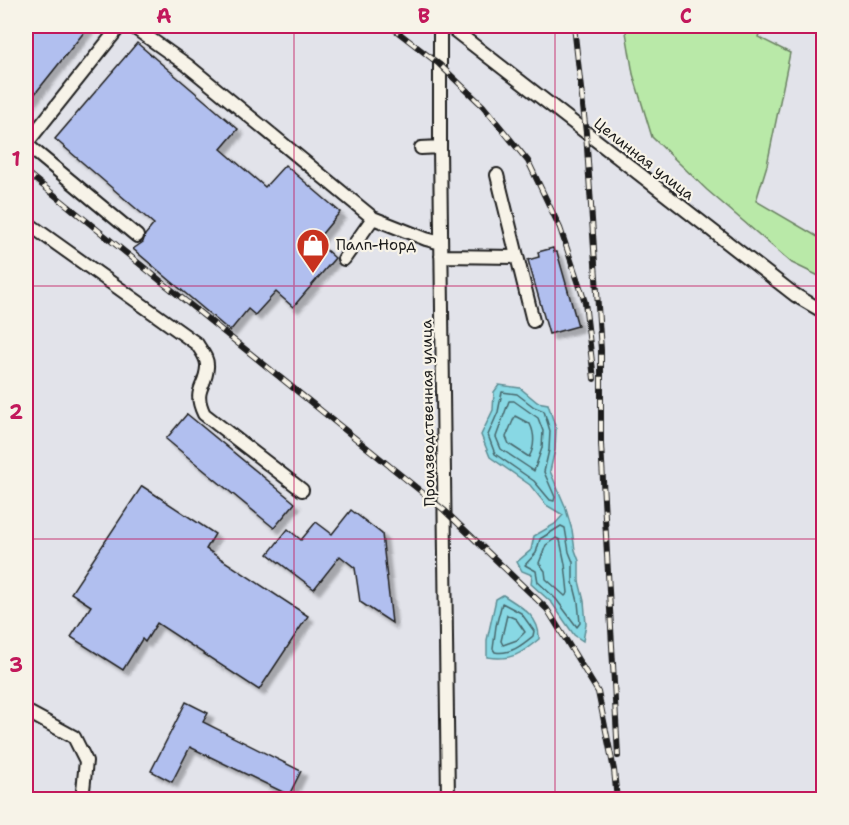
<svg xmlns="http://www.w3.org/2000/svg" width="849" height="825" font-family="'Shantell Sans',sans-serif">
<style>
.green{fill:#b9e9a8;stroke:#6a8262;stroke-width:1.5}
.water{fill:#88d8e4;stroke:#5d8d94;stroke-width:1.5}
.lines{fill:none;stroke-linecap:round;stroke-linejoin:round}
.shore{stroke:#47676c;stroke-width:1.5}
.building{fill:#b1bfef;stroke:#1c1c1c;stroke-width:1.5;filter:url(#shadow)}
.minor-casing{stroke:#1c1c1c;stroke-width:16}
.minor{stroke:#f7f3e8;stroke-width:12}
.rail-casing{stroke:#1c1c1c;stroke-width:6}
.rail{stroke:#f7f3e8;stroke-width:4;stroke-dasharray:11;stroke-linecap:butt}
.grid{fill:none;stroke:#c2185b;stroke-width:1.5;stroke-opacity:0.55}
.labels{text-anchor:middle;stroke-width:4.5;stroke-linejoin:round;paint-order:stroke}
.street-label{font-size:15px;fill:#1c1c1c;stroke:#f7f3e8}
.poi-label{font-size:15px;fill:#1c1c1c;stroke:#f7f3e8;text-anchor:start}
.neatline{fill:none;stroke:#c2185b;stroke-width:2}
.grid-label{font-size:20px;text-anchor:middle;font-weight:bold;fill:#c2185b}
</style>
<defs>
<filter id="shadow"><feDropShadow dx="5.5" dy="5.5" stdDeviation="1.5" flood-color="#0004"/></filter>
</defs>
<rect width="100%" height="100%" fill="#e2e3ea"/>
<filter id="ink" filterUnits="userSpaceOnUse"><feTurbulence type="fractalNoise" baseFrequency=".0167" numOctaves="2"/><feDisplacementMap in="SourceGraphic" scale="12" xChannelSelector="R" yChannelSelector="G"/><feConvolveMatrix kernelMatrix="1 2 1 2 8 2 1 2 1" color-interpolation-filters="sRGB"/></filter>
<g filter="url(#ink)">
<!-- green -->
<path class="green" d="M 625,26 L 762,26 L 758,37 L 790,53 L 767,165 L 756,201 L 823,240 L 823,278 L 792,263 L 707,190 L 652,137 L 633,74 Z"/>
<!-- water -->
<path class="water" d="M 499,385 L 520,388 L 537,402 L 548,404 L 556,429 L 555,450 L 550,471 L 565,506 L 572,530 L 575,550 L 579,561 L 579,581 L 584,601 L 586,624 L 583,641 L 574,635 L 552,603 L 531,584 L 532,575 L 522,571 L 517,562 L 531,550 L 534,536 L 555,524 L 563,515 L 546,505 L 530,485 L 490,457 L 481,435 L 493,410 L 494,392 Z
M 503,595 C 520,606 540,616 539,639 C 521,654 511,661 487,657 L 487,640 L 496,599 Z"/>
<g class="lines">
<!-- shore -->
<path class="shore" d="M 502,392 L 517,394 L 534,407 L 544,411 L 550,431 L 549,450 L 544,472 L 555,497 L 554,501 L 550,500 L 534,481 L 495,454 L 488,435 L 498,412 Z
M 509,401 L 514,401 L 538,418 L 543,431 L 542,448 L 534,471 L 501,449 L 496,437 Z
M 515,416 L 530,424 C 535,434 535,447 529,457 L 509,444 L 506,437 Z
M 561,526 L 565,528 L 569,552 L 573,562 L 573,582 L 578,602 L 580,623 L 577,627 L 556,599 L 538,582 L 536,571 L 525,565 L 536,553 L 540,539 Z
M 556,538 L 560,540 L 565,564 L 568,593 L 565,596 L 546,579 L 545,571 L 539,563 L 546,545 Z
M 502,603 L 521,613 L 534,631 L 533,636 C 522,645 510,655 495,652 L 493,649 L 496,626 Z
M 507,615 L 516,619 L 525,632 L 517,640 L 503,645 L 501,641 Z"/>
</g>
<!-- building -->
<path class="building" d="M 26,26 L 89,26 L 26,105 Z
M 137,43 L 238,129 L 221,149 L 265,187 L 285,165 L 340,212 L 316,241 L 335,258 L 293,307 L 276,292 L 255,315 L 248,309 L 230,331 L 133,249 L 143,242 L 145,235 L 154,224 L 55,139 Z
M 553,248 L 554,252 L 557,252 L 578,326 L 549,334 L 528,260 L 539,257 L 538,252 Z
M 187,414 L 295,503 L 274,528 L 166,439 Z
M 142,486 L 215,534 L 206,549 L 308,616 L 259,690 L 157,623 L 145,642 L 142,639 L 123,670 L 71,637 L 91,606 L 71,593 Z
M 351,510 L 382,534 L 392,623 L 360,602 L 355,568 L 340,556 L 314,589 L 268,554 L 288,529 L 301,540 L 316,522 L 332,534 Z
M 186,702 L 208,713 L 203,722 L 301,771 L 289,795 L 190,747 L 172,782 L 151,771 Z"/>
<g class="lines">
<defs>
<path id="minor" d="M 132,26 L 187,65 L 373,218 L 426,239 L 441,243
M 440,26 L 440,147 L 448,800
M 449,26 L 795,295 L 824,312
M 26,144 L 120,26
M 26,144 L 137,236
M 421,148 L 440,147
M 497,175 L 533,321
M 26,222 L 197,344 C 201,351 208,358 207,367 C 206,388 192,389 204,414 L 302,490
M 441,256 L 517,257
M 344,259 L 373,218
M 26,711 L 74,737 L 86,761 L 82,800"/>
</defs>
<!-- minor casing -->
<use href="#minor" class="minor-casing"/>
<!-- minor -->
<use href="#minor" class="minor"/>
<defs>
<path id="rail" d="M 390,26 L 439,64 L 483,106 L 528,161 L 560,228 L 585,302 L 594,379
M 574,26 L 586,133 L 601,350 L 601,444 L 618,756
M 26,172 L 444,510 L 547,609 L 598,692 L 614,770 L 617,800"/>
</defs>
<!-- rail casing -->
<use href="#rail" class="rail-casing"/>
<!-- rail -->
<use href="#rail" class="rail"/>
</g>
</g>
<!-- grid -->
<path class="grid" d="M 294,26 L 294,800M 555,26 L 555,800M 26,286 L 824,286M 26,539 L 824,539"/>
<!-- icons -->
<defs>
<symbol id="shop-pin" viewBox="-11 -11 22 30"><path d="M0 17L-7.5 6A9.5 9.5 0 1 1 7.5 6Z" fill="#c8321e" stroke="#f7f3e8"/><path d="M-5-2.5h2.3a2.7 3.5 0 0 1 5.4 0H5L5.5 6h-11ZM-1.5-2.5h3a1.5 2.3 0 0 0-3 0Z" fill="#fff"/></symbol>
</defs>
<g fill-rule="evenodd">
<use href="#shop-pin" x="294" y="226" width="38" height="52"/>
</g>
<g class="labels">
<!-- street labels -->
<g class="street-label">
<text transform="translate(644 159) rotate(38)" y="5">Целинная улица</text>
<text transform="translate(428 413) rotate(-91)" y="5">Производственная улица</text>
</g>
<!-- poi labels -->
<g class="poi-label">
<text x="336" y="250">Палп-Норд</text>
</g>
</g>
<!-- margin -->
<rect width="849" height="825" fill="none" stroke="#f7f3e8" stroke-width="66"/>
<rect x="33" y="33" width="783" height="759" class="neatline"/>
<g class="grid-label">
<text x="164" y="23">A</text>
<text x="424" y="23">B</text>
<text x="686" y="23">C</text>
<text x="16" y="166">1</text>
<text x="16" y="419">2</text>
<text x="16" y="672">3</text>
</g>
</svg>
